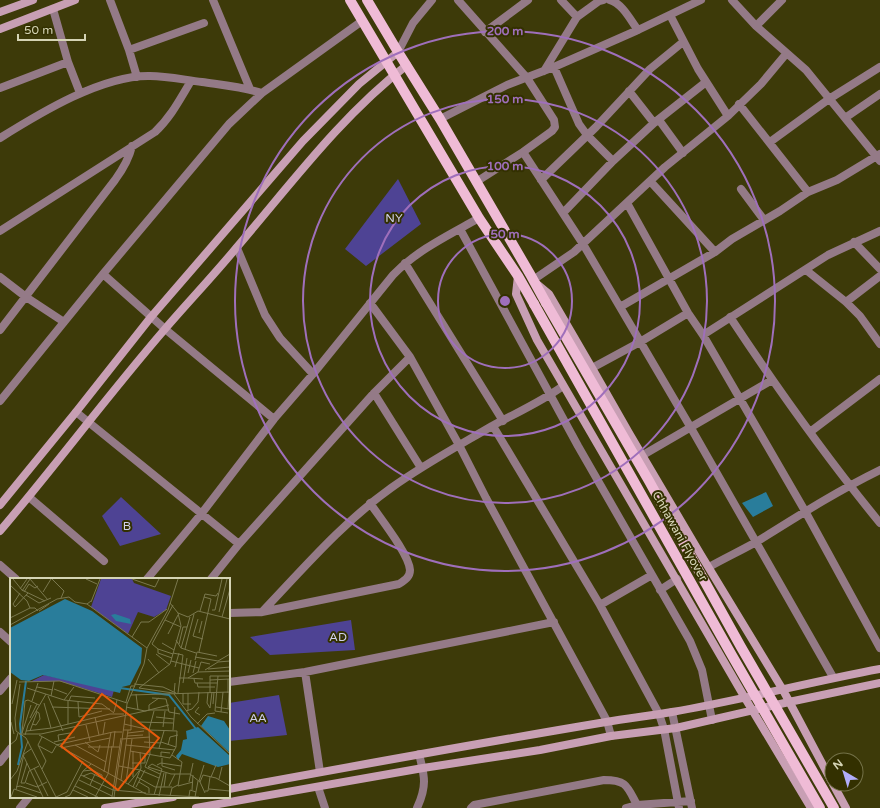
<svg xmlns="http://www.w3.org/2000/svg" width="880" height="808" font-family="'Varela Round',sans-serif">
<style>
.green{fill:#4e4394}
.water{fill:#297d9b}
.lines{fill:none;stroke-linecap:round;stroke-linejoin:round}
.street{stroke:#947a87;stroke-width:8}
.secondary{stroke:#c89fb4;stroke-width:8}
.primary{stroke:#efbbd6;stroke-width:10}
.primary-bridge{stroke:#efbbd6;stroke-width:10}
.ring{fill:none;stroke:#9f6fbb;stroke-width:2}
.labels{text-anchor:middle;stroke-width:4;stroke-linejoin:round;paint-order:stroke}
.park-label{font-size:12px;fill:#d1d1ec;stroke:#333000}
.street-label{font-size:12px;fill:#d5d4b5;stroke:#333000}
.inset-river{fill:none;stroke:#297d9b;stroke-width:2}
.inset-road{fill:none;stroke:#7a784e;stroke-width:1}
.view{fill:#e8590c;fill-opacity:0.15;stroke:#e8590c;stroke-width:2}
.inset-edge{fill:none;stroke:#d5d4b5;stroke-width:2}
.centre{fill:#9f6fbb;stroke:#333000;stroke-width:2}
.ring-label{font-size:12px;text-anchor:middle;font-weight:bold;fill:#9f6fbb;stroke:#333000;stroke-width:4;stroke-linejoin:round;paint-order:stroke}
</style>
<rect width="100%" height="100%" fill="#3d3a09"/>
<!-- green -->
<path class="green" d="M 398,179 L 421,224 L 366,266 L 345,249 Z
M 121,497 L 161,534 L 120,546 L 102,516 Z
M 351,620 L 355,650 L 270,655 L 250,637 Z
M 279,695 L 287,735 L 229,741 L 229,703 Z"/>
<!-- water -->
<path class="water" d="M 766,492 L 773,506 L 753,517 L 742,503 Z"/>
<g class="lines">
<!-- street -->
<path class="street" d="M 110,0 L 129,50 L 137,77
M 213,0 L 250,89
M 458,0 L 527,78 L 554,120 L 555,127 L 552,131 L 523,152 L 476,182
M 561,0 L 577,17
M 610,0 C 622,3 631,21 638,30
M 732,0 L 756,26 L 806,70 L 880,161
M 53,9 L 68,62 L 80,93
M 670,15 L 698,69 L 728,116
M 756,26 L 782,0
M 485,32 L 528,0
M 129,50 L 204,23
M 398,52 L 413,23 L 432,0
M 554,67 L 579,124 L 587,135 L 613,161
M 544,71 L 577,17 L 599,1 L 603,0
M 0,88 L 68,62
M 629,91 L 654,123
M 739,104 L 808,192
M 845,118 L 880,94
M 440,119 L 507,85 L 554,67 L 638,30 L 701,0
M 659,120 L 683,153
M 0,138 C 40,113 102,75 150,76 C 167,76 185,80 202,82 C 222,85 243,87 262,93
M 770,142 L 829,99 L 880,67
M 523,152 L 583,244 L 691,428 L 833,677
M 541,180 L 596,127 L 650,69 L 683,42
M 650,181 L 715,252
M 741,189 L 764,220
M 627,203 L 688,313 L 703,335 L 805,511 L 880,648
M 563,213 L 613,161 L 654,123 L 706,82
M 460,229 L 578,446 L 690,641 L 702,670 L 712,720
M 0,231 L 155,132 C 171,117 180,99 191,81
M 854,242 L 880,269
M 237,248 L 265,315 L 280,338 L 313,374
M 405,263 L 503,421
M 806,270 L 846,302 L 860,316 L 880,344
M 103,274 L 165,329 L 274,419
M 0,277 L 26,297 L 64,322
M 533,280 L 574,252 L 665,167 L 728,116 L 761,84 L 786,54
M 846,302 L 880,276
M 370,303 L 410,357 L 459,445 L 486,498 L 607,721 L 611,736
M 620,307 L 715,252 L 732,239 L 780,211 L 808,192 L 837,180 L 880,154
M 730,317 C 777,388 826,457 880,523
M 0,330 L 115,180 C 123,169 129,159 132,146
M 703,335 L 828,255 L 880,231
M 592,368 L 640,342 L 688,313
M 374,393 L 421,468
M 0,401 L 103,274 L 229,124 L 262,93 L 362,21
M 76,412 L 239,544
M 493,426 L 600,605 L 659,714 L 664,729 L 679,808
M 810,432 L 880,379
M 643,455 L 772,380
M 29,497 L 104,561
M 0,565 L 16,579
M 709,567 C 725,558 742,550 758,541 C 798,516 837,491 880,470
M 147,579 L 202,513 L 274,419 L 313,374 L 393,275 C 417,250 449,235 479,218
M 211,579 L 239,544 L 374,393 L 410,357
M 660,590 L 677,579
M 600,605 L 652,575
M 262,612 C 303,569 342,523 391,488 C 423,465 458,446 492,426 C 516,413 541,402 563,386
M 229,613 L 262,612 L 399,584 C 405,580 410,577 410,570 C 409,554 380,518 370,503
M 0,632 L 11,642
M 305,672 L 320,772
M 229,682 L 305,672 L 554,622
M 0,691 L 11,678
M 672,712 L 692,808
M 0,762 L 11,748
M 318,787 L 325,808
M 20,808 L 29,797
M 417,808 C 427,786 425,777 419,754
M 471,808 L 474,805 L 604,780 C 627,780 627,786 637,805
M 626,808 L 637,805 L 691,801"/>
<!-- secondary -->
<path class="secondary" d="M 0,12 L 33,0
M 0,29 L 75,0
M 518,276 L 516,294 L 537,340 L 745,698 L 811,808
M 537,284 L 549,294 L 592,368 L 629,433 L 701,555 L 783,690 L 832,782
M 0,505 L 76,412 L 151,317 L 303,141 L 359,84 L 398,52
M 0,531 C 56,465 108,395 165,329 C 189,301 214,275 237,247 C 291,184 341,116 407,65
M 833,784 L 846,808
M 229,789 C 354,766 480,743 606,722 C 628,718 650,716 672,712 C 742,700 810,682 880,669
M 105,808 L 173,797
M 196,808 L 423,768 L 540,750 L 611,736 L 676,728 L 789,702 L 880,683"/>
<!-- primary -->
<path class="primary" d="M 350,0 L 479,218 L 518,276 L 534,304
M 367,0 L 398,52 L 440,119 L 530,274 L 546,303"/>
<!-- primary-bridge -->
<path class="primary-bridge" d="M 546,303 L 649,481 L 741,647 L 834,808
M 534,304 L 730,652 L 820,808"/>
</g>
<!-- distance rings -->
<g class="ring">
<circle cx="505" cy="301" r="67"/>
<circle cx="505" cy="301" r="135"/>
<circle cx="505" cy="301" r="202"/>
<circle cx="505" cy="301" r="270"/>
</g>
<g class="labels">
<!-- park labels -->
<g class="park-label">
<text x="394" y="222">NY</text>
<text x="127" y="530">B</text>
<text x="338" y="641">AD</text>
<text x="258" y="722">AA</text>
</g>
<!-- street labels -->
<g class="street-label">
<text transform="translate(680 536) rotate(61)" y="4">Chhawani Flyover</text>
</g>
</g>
<!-- overview -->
<g transform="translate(10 578)">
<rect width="220" height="220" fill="#3d3a09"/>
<path d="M 91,1 L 122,1 L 124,5 L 161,18 L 156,32 L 144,39 L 128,34 L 118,56 L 81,29 ZM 34,97 L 104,112 L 102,119 L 49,103 L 20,104 Z" fill="#4e4394"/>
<path d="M 55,21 L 82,33 L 132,70 L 131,85 L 120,107 L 112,109 L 110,115 L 33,97 L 19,103 L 11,102 L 0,94 L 0,50 ZM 105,36 L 120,41 L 121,46 L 106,43 L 101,37 ZM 198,138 L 214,143 L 220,152 L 220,175 L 191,148 ZM 188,149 L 220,178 L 220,186 L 208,189 L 172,176 L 168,182 L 166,178 L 171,172 L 173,162 L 177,161 L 176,153 Z" fill="#297d9b"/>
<path class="inset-river" d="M 110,110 L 159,117 L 186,151M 8,187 L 12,169 L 10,146 L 16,103"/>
<path class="inset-road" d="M 3,1 L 12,12 L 35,23M 42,1 L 54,13 L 51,20M 76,1 L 87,6M 122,1 L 145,9 L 149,1M 0,7 L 17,23 L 20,30M 10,11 L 17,1M 12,13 L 20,1 L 38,22M 14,14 L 19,6 L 25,10 L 28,8M 33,14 L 41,1M 10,15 L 3,26 L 5,29 L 18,15M 16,17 L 29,25 L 41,20M 81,24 L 90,1M 160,25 L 168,35 L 171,48 L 160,86 L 129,110 L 163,115M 77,26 L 137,70M 163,27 L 142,66 L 148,71 L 163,76M 202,32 L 205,32 L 212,1M 29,33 L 39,26M 190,33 L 195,16 L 206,18 L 208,15M 209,34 L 217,1M 168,35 L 178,39 L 188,33 L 220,41M 212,39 L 220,11M 0,40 L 20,30 L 25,30 L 28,33M 188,41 L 183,58 L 193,61M 155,42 L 171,49M 0,47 L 47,21 L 59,19 L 65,24 L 77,26 L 81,23M 189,55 L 192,43M 158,56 L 168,37M 122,59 L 131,44 L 139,44 L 157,31M 166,62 L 171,70 L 186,75M 152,65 L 164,72M 169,66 L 173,49 L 177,49M 171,70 L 180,39M 148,71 L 148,75 L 162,80M 175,71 L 184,36M 189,74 L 201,21 L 194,19M 163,75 L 173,77 L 168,115M 146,76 L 160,87M 185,79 L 208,83 L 220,76M 138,81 L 149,95M 185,82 L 187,74 L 207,78M 161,83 L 189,90M 200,86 L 191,84 L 188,94 L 220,93M 165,89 L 169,75M 198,91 L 220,89M 195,92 L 208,84 L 220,83M 178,95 L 181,82M 183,95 L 186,83M 208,98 L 205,133 L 218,135M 169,100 L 178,100 L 188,94M 178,100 L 193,101M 184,101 L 185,105 L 207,105M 218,101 L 218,115M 200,102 L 220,101M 9,104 L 50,103 L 117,125M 165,105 L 164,116 L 181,139 L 220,176M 173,105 L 177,80M 187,105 L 188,109 L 205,109M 10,106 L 5,140 L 6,153 L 16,160 L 46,219M 124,106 L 153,109 L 166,115M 27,109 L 43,112M 17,110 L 54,122 L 92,126 L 104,135M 44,111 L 57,116M 198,114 L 197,125 L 200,130 L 202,114M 173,115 L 173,126 L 181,126M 178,115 L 178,132M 200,115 L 200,98 L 220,98M 126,116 L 128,132M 121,117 L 220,114M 38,118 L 53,153M 41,118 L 44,103M 142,120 L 156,121 L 159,134 L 170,136M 54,122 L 64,109M 22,123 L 28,105M 59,123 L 61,118 L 85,120M 68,124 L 69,139M 116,124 L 121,108 L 125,108M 34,125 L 41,150M 2,126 L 7,102M 203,126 L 204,114M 42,129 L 100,131M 116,129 L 135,133 L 159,127M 189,129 L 185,134 L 190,137M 206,129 L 219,131M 218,131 L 219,114M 139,132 L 139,127 L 149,120M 144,133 L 139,152 L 140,176 L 135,189 L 150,196M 176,133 L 182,131 L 188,124 L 189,114M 104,134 L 107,122M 211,134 L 213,114M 69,139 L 92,133M 85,139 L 89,157M 146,139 L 164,141M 20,140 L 27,126M 1,144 L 4,156M 128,144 L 163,145M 22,146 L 26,147 L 30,141 L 29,135 L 26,133M 58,146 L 58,123M 114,146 L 140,152 L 167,153 L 166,169 L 160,180 L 120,173M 187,146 L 197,136 L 205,135M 76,147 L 80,163M 153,149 L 155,133M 113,152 L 121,152 L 121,138M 163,152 L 165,129M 16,153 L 42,150 L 100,136 L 114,136M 20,153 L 27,134M 12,155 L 15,123 L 18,122 L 29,127M 12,155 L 21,127M 118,155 L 134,153M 9,156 L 31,156 L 140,132 L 159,132M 93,156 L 95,144M 15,157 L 18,147 L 36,116M 29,157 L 136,216 L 189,219M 117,158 L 133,157M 32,159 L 28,167 L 36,183 L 32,191M 112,161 L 140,159M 49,163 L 48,157 L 60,155M 44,164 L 65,159M 75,164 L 88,174 L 90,167M 134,164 L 151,165M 151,164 L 166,169M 0,167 L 6,162 L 8,155M 46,167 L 103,154 L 112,154M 65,167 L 96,184M 116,167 L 165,172M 158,167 L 160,159 L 168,157M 29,168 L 42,175 L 46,168M 78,169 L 109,169M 103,169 L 105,153M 51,170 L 100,160M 149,170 L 154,153M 162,177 L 172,184 L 168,208 L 183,204M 14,179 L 33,219M 151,179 L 151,174 L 160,175M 152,180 L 152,188 L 165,192M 122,185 L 135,185 L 135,175M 147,187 L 151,185 L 171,188M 109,188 L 130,192 L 149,200M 138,189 L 161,196 L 180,196 L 190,204 L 193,197 L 206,200 L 220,208M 138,189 L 142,186 L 152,191 L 144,217M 24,190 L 38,218M 73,193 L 82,192 L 92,197 L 92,200M 94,194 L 101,154M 71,197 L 103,212 L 136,215M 73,198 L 81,195 L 96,202M 123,199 L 123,173M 127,199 L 145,209 L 162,209M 201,199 L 206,187M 209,201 L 212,189M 0,202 L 7,193 L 18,163M 69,202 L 102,218M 111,202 L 118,152M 189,203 L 194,187M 116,204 L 122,161M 129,204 L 139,210 L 139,215M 179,204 L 183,185M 190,204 L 195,215M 11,205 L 15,205 L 19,193 L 29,188M 11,205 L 17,185M 16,205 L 27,209 L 37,204M 118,206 L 129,193M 80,207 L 85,196M 65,208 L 88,219M 159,208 L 165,196M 6,209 L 10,208 L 31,215M 123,209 L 131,190 L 130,174M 126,209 L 135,192M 154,209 L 156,195M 199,211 L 220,213M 6,212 L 14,176 L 21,171M 63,212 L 78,219M 182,212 L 183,197M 195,213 L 198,213 L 200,199M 149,218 L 154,195M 160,218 L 162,210 L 168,207M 179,218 L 180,212 L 186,214M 1,219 L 4,211 L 27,219M 46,219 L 57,214 L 73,183M 55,219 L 60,217 L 73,193 L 81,186M 85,219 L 98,196 L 102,168M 102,219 L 111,160M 104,219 L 117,126 L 134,86 L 137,70 L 158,32 L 168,1M 185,219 L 188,203"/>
<path class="view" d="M 92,116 L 149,160 L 108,212 L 51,168 Z"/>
<rect width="220" height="220" class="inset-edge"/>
</g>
<circle cx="505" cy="301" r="6" class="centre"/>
<g class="ring-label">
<text x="505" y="35">200 m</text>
<text x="505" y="103">150 m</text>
<text x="505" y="170">100 m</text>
<text x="505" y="238">50 m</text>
</g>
<!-- north arrow -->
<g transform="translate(844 772) rotate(322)"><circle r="19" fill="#333000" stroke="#747248"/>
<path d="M0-3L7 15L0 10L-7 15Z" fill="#b1adfa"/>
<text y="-6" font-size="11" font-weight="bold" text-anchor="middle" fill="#d5d4b5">N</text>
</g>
<!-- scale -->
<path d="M18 34v6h67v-6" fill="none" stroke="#d5d4b5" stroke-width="2"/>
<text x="24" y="34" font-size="12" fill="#d5d4b5" stroke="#333000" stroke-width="3" paint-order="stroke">50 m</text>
</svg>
